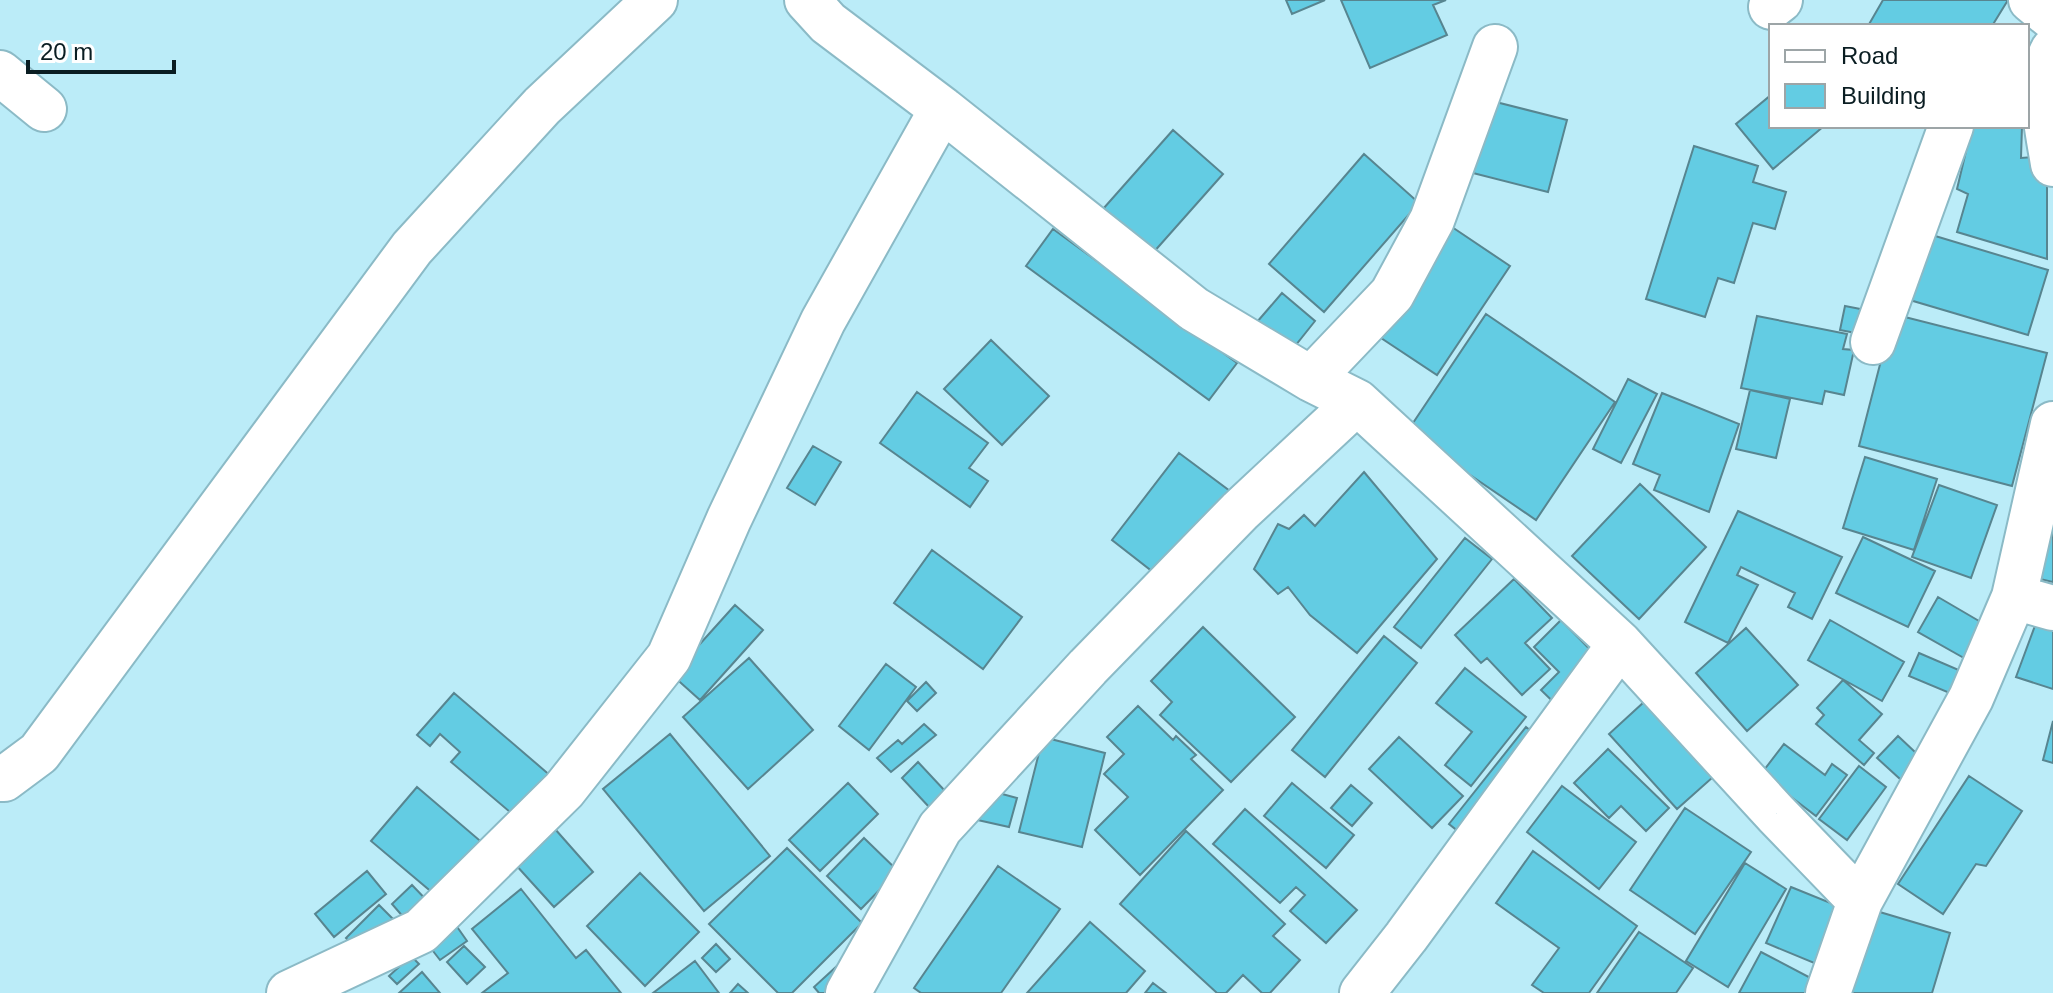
<svg xmlns="http://www.w3.org/2000/svg" width="2053" height="993" font-family="Arial,sans-serif">
<style>
.building{fill:#63cce3;stroke:#578590;stroke-width:2}
.lines{fill:none;stroke-linecap:round;stroke-linejoin:round}
.minor-casing{stroke:#8bbac6;stroke-width:48}
.minor{stroke:#fff;stroke-width:44}
</style>
<rect width="100%" height="100%" fill="#bbecf8"/>
<!-- building -->
<path class="building" d="M 1286,0 L 1325,0 L 1292,14 Z
M 1341,0 L 1446,0 L 1433,5 L 1447,35 L 1370,68 Z
M 1883,0 L 2008,0 L 1992,26 L 1868,26 Z
M 1771,95 L 1771,126 L 1824,126 L 1773,169 L 1736,124 Z
M 1488,100 L 1567,120 L 1548,192 L 1469,172 Z
M 1972,126 L 2022,126 L 2021,158 L 2047,156 L 2047,259 L 1957,232 L 1968,194 L 1957,189 Z
M 1173,130 L 1223,174 L 1152,254 L 1103,209 Z
M 1694,146 L 1758,166 L 1753,182 L 1786,192 L 1775,229 L 1753,223 L 1734,283 L 1718,278 L 1705,317 L 1646,299 Z
M 1364,154 L 1419,203 L 1324,312 L 1269,264 Z
M 1449,225 L 1510,266 L 1437,375 L 1375,334 Z
M 1053,229 L 1237,363 L 1209,400 L 1026,266 Z
M 1922,232 L 2048,270 L 2028,335 L 1903,298 Z
M 1282,293 L 1315,321 L 1291,351 L 1257,322 Z
M 1845,306 L 1876,312 L 1871,336 L 1840,330 Z
M 1486,314 L 1615,402 L 1536,520 L 1407,432 Z
M 1893,314 L 2047,353 L 2012,486 L 1859,446 Z
M 1757,316 L 1847,334 L 1843,349 L 1854,350 L 1844,395 L 1825,391 L 1822,404 L 1741,388 Z
M 991,340 L 1049,396 L 1002,445 L 944,389 Z
M 1628,379 L 1657,394 L 1621,463 L 1593,449 Z
M 1750,390 L 1790,399 L 1776,458 L 1736,449 Z
M 917,392 L 988,443 L 969,468 L 988,481 L 970,507 L 880,443 Z
M 1662,393 L 1739,424 L 1709,512 L 1654,490 L 1660,475 L 1633,464 Z
M 813,446 L 841,462 L 815,505 L 787,488 Z
M 1179,453 L 1238,497 L 1171,586 L 1112,540 Z
M 1865,457 L 1937,479 L 1914,550 L 1843,528 Z
M 1364,472 L 1437,559 L 1357,653 L 1310,615 L 1288,587 L 1278,594 L 1254,569 L 1278,524 L 1289,529 L 1304,515 L 1315,526 Z
M 1640,484 L 1706,547 L 1639,619 L 1572,556 Z
M 1939,485 L 1997,505 L 1971,578 L 1912,557 Z
M 1738,511 L 1842,557 L 1812,619 L 1788,607 L 1795,593 L 1741,567 L 1737,575 L 1758,585 L 1728,643 L 1685,622 Z
M 2052,530 L 2053,530 L 2053,582 L 2040,579 Z
M 1863,537 L 1935,571 L 1908,627 L 1836,593 Z
M 1465,538 L 1492,559 L 1421,648 L 1394,627 Z
M 932,550 L 1022,617 L 983,669 L 894,603 Z
M 1514,579 L 1552,618 L 1525,643 L 1550,669 L 1522,695 L 1487,658 L 1481,663 L 1455,635 Z
M 1938,597 L 1991,628 L 1971,662 L 1918,632 Z
M 735,605 L 763,630 L 700,700 L 672,675 Z
M 1561,620 L 1618,678 L 1574,722 L 1541,690 L 1559,672 L 1534,647 Z
M 1830,620 L 1904,662 L 1882,701 L 1808,660 Z
M 2036,623 L 2053,627 L 2053,689 L 2016,677 Z
M 1203,627 L 1295,717 L 1231,782 L 1160,715 L 1172,702 L 1151,681 Z
M 1746,628 L 1798,685 L 1747,731 L 1696,673 Z
M 1384,636 L 1417,663 L 1325,777 L 1292,750 Z
M 1919,653 L 1961,671 L 1952,694 L 1909,676 Z
M 749,658 L 813,730 L 748,789 L 683,717 Z
M 886,664 L 916,687 L 869,750 L 839,726 Z
M 1465,668 L 1526,717 L 1471,786 L 1445,765 L 1472,732 L 1436,703 Z
M 1843,680 L 1882,714 L 1859,740 L 1874,753 L 1864,765 L 1816,724 L 1824,715 L 1817,708 Z
M 926,682 L 936,693 L 917,711 L 907,701 Z
M 454,693 L 552,777 L 517,818 L 451,762 L 460,752 L 440,734 L 430,746 L 417,735 Z
M 1644,702 L 1713,777 L 1677,809 L 1609,734 Z
M 1138,706 L 1173,740 L 1176,736 L 1196,755 L 1191,759 L 1223,790 L 1140,875 L 1095,830 L 1128,797 L 1104,774 L 1124,754 L 1107,737 Z
M 2053,721 L 2053,763 L 2043,760 Z
M 924,724 L 936,735 L 891,772 L 877,758 L 898,740 L 902,744 Z
M 1526,727 L 1557,751 L 1479,848 L 1449,824 Z
M 670,734 L 770,856 L 704,911 L 603,789 Z
M 1898,736 L 1932,768 L 1911,789 L 1877,758 Z
M 1043,737 L 1105,753 L 1082,847 L 1019,832 Z
M 1399,737 L 1463,796 L 1432,828 L 1369,769 Z
M 1784,744 L 1825,775 L 1832,764 L 1847,775 L 1816,816 L 1761,774 Z
M 1608,749 L 1669,808 L 1646,831 L 1621,806 L 1609,818 L 1574,783 Z
M 918,762 L 946,792 L 930,808 L 902,778 Z
M 1859,766 L 1886,787 L 1847,840 L 1819,819 Z
M 1969,776 L 2022,811 L 1986,866 L 1976,864 L 1943,914 L 1898,884 Z
M 848,783 L 878,814 L 820,871 L 789,840 Z
M 1292,783 L 1354,835 L 1326,868 L 1264,816 Z
M 1351,785 L 1372,803 L 1352,826 L 1331,808 Z
M 1562,786 L 1636,842 L 1599,889 L 1527,832 Z
M 417,787 L 485,845 L 440,899 L 371,841 Z
M 980,788 L 1017,798 L 1009,827 L 973,819 Z
M 1685,808 L 1751,852 L 1695,934 L 1630,890 Z
M 1245,809 L 1357,910 L 1326,943 L 1290,911 L 1305,895 L 1296,887 L 1280,903 L 1213,844 Z
M 555,829 L 593,872 L 554,907 L 515,864 Z
M 1186,831 L 1285,924 L 1273,936 L 1300,960 L 1270,993 L 1262,993 L 1243,975 L 1226,993 L 1217,993 L 1120,904 Z
M 864,838 L 898,871 L 861,909 L 827,876 Z
M 787,848 L 862,923 L 792,993 L 778,993 L 709,924 Z
M 1533,851 L 1637,926 L 1589,993 L 1544,993 L 1532,985 L 1559,948 L 1496,903 Z
M 1745,863 L 1786,889 L 1728,987 L 1686,961 Z
M 998,866 L 1060,909 L 1001,993 L 921,993 L 914,988 Z
M 367,871 L 386,894 L 334,937 L 315,914 Z
M 640,873 L 699,932 L 645,986 L 587,926 Z
M 412,885 L 434,908 L 412,927 L 392,904 Z
M 1791,887 L 1843,908 L 1819,965 L 1766,943 Z
M 521,889 L 576,958 L 586,950 L 621,993 L 482,993 L 508,973 L 472,929 Z
M 379,905 L 397,923 L 362,955 L 346,938 Z
M 1873,910 L 1950,933 L 1932,993 L 1848,993 Z
M 453,921 L 467,941 L 440,960 L 426,942 Z
M 1090,922 L 1145,971 L 1126,993 L 1027,993 Z
M 1639,932 L 1693,968 L 1676,993 L 1597,993 Z
M 716,944 L 730,959 L 716,972 L 702,958 Z
M 464,946 L 485,967 L 467,984 L 447,962 Z
M 1761,952 L 1822,984 L 1817,993 L 1739,993 Z
M 411,956 L 419,964 L 397,984 L 389,976 Z
M 695,961 L 719,993 L 653,993 Z
M 837,966 L 849,980 L 835,993 L 819,993 L 814,987 Z
M 422,972 L 440,993 L 399,993 Z
M 1153,983 L 1166,993 L 1145,993 Z
M 738,984 L 748,993 L 730,993 Z"/>
<g class="lines">
<defs>
<path id="minor" d="M 807,0 L 828,23 L 942,109 L 1194,309 L 1311,379 L 1357,402 L 1620,644 L 1776,814 L 1860,901
M 2031,0 L 2053,18
M 1771,7 L 1780,0
M 2053,50 C 2035,81 2048,131 2053,164
M 0,73 L 44,109
M 1873,342 L 1951,126
M 1311,379 L 1392,294 L 1432,220 L 1495,47
M 2014,597 L 2053,608
M 0,779 L 4,779 L 39,753 L 412,248 L 542,106 L 655,0
M 289,993 L 421,931 L 564,790 L 669,657 L 729,519 L 823,321 L 942,109
M 848,993 L 940,828 L 1088,667 L 1240,511 L 1357,402
M 1362,993 L 1406,937 L 1620,644
M 1828,993 L 1860,901 L 1971,698 L 2014,597 L 2053,424"/>
</defs>
<!-- minor casing -->
<use href="#minor" class="minor-casing"/>
<!-- minor -->
<use href="#minor" class="minor"/>
</g>
<!-- legend -->
<rect x="1769" y="24" width="260" height="104" fill="#ffffff" stroke="#9da5a7" stroke-width="2"/>
<rect x="1785" y="50" width="40" height="12" fill="#ffffff" stroke="#9da5a7" stroke-width="2"/>
<text x="1841" y="64" font-size="24" fill="#0a1d22">Road</text>
<rect x="1785" y="84" width="40" height="24" fill="#63cce3" stroke="#9da5a7" stroke-width="2"/>
<text x="1841" y="104" font-size="24" fill="#0a1d22">Building</text>
<!-- scale -->
<path d="M28 60v12h146v-12" fill="none" stroke="#0a1d22" stroke-width="4"/>
<text x="40" y="60" font-size="24" fill="#0a1d22" stroke="#ffffff" stroke-width="6" paint-order="stroke">20 m</text>
</svg>
